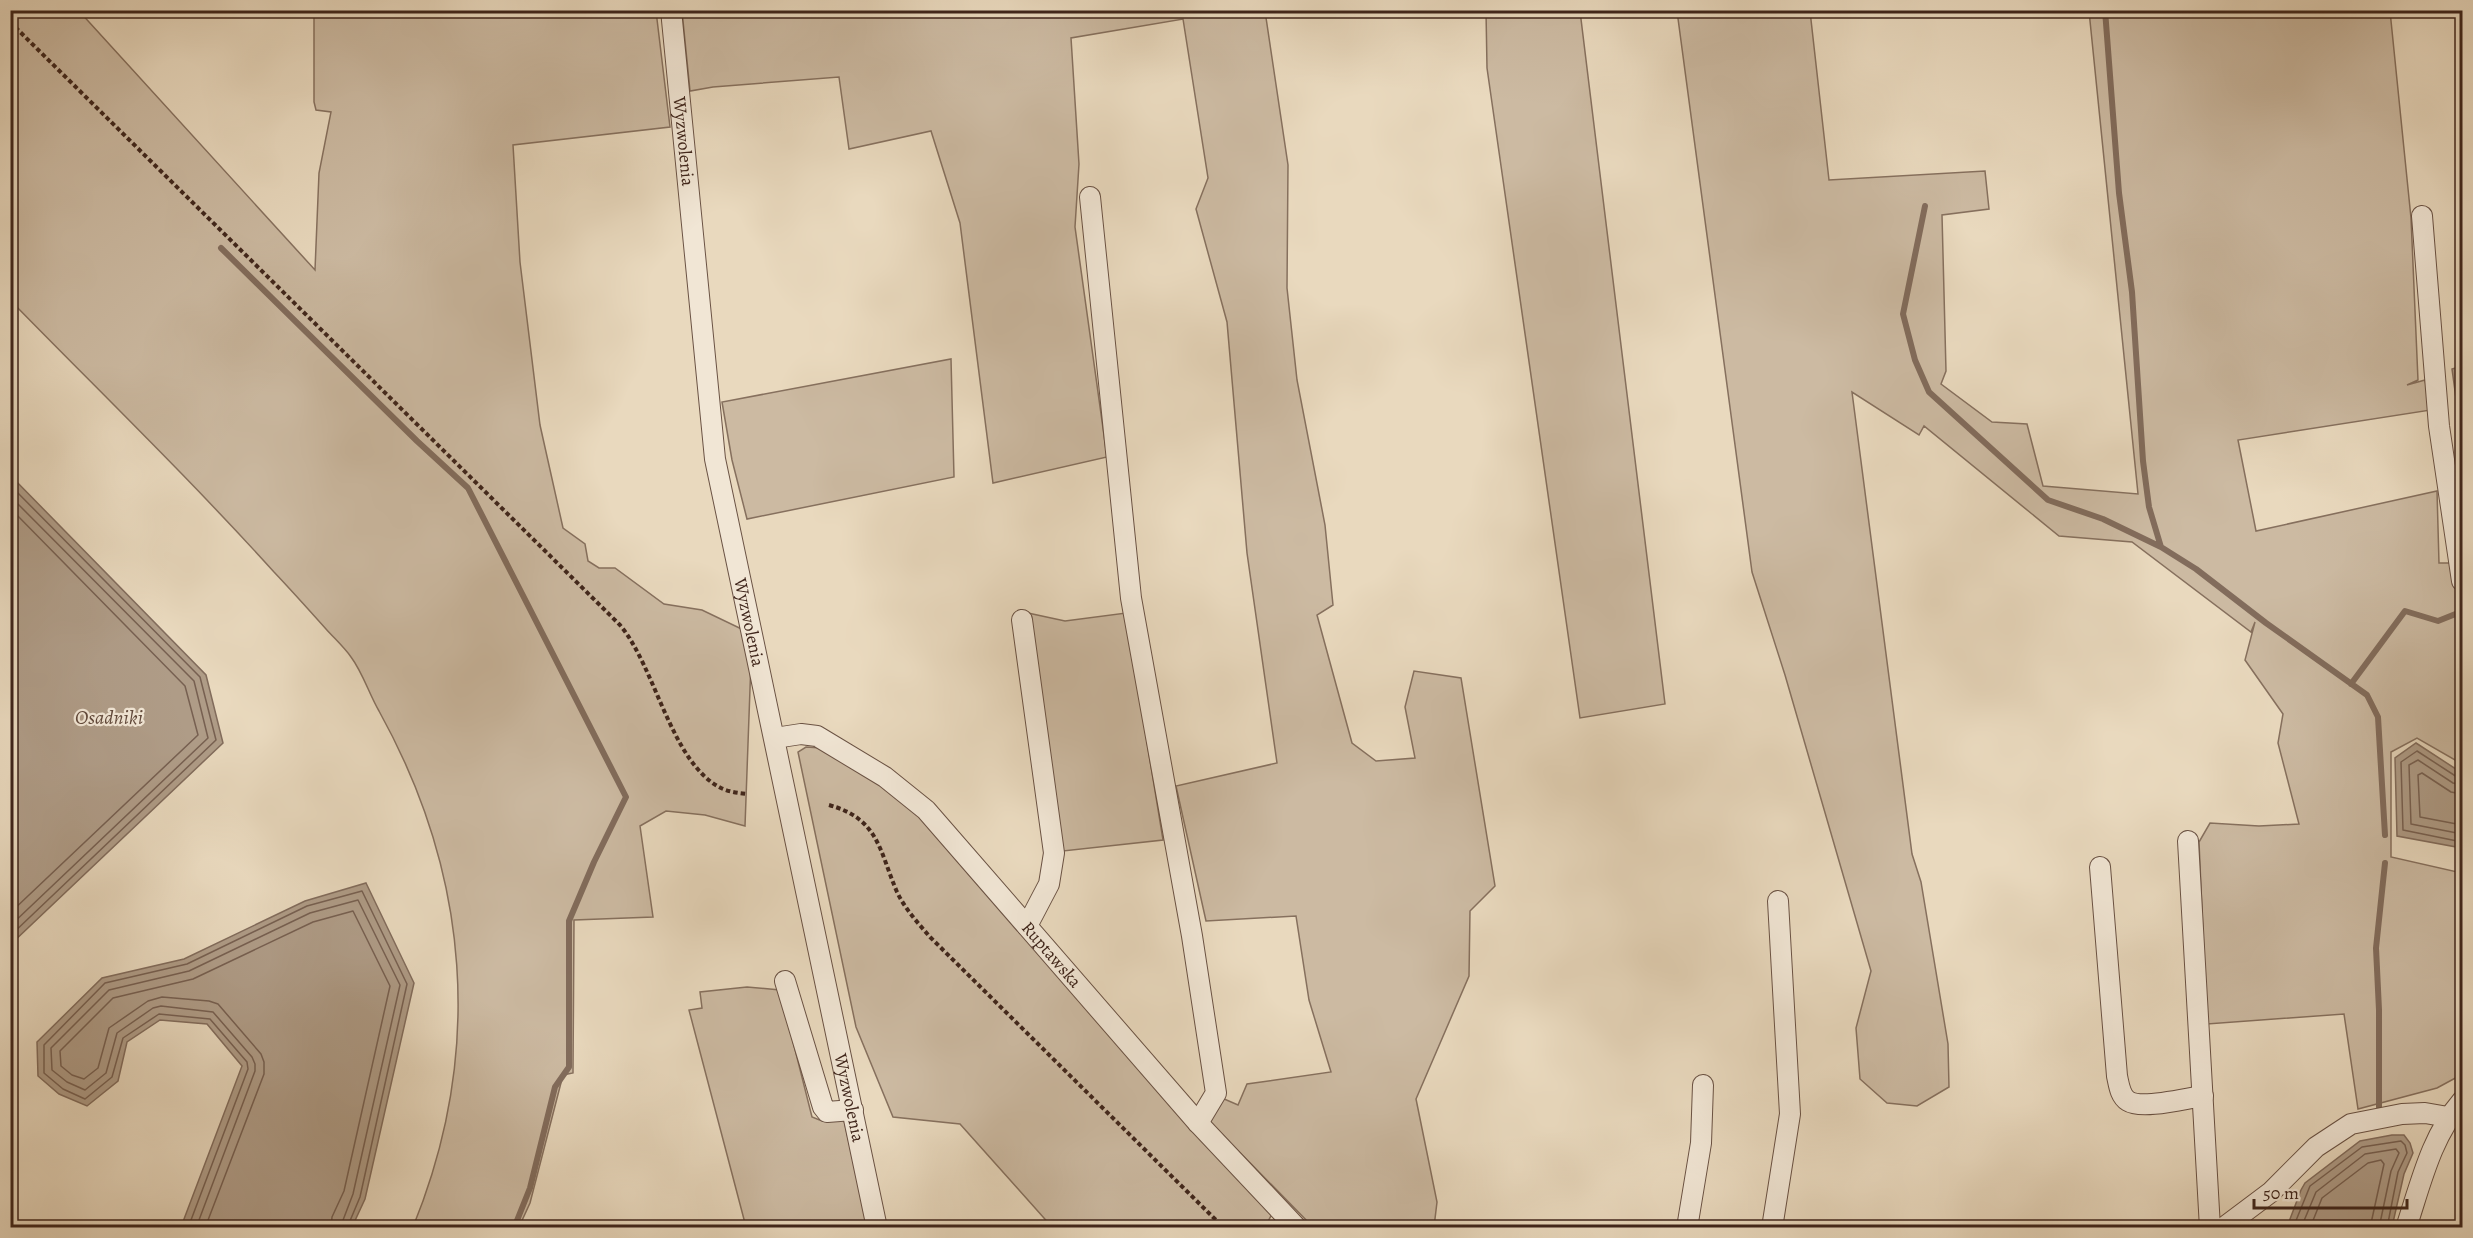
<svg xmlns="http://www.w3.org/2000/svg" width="2473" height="1238" font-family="Alegreya,serif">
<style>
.green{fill:#ccbaa2;stroke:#86705e;stroke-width:1.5}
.water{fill:#af9c87;stroke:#826c5c;stroke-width:1.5}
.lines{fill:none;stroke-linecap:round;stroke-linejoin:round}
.shore{stroke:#776051;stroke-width:1.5}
.stream{stroke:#826c5c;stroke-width:6}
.minor-casing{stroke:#6a5244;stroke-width:22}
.path{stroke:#3f251b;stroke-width:4;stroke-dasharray:4.5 3;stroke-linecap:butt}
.minor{stroke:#f1e6d5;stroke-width:20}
.labels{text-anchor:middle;stroke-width:4.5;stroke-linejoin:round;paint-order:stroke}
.street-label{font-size:18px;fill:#3f251b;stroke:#f1e6d5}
.water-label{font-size:20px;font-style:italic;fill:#61493b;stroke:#f1e6d5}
</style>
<rect width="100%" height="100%" fill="#e9d9be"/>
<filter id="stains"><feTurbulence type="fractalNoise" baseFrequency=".00333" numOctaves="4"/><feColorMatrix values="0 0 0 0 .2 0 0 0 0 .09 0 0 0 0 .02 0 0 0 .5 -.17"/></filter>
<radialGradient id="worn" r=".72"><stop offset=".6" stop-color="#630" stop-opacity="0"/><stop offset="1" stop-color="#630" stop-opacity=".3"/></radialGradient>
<!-- green -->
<path class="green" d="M 10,11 L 79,11 L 315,270 L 319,173 L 331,112 L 316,110 L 314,102 L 314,11 L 656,11 L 670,127 L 513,145 L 520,262 L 540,425 L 563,528 L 585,544 L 588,561 L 599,568 L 615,568 L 664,604 L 702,610 L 752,634 L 745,826 L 705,815 L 666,811 L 640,826 L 653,917 L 574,920 L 573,1073 L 563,1075 L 530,1203 L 519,1227 L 413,1227 C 484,1053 470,875 379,711 C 369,694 363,673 351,657 C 344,647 334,638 326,629 C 309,610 292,591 274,572 C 190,479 99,391 11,301 Z
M 682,11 L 1265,11 L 1288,165 L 1287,288 L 1297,380 L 1325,525 L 1333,605 L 1317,615 L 1352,743 L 1376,761 L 1415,758 L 1405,707 L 1414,671 L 1461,678 L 1495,886 L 1470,911 L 1469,976 L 1416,1099 L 1437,1202 L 1434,1227 L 1313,1227 L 1210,1122 L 1222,1098 L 1238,1105 L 1247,1084 L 1331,1072 L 1309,1000 L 1296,916 L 1206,921 L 1176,786 L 1277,763 L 1247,553 L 1227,322 L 1196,209 L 1208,178 L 1183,19 L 1071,38 L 1079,164 L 1075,227 L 1107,457 L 993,483 L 960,223 L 931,131 L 849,149 L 839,77 L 713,87 L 690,91 Z
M 1486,11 L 1580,11 L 1665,704 L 1580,718 L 1487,68 Z
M 1677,11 L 1810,11 L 1829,180 L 1985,171 L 1989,209 L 1942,215 L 1946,371 L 1941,384 L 1992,422 L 2027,424 L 2043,486 L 2138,494 L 2089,11 L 2390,11 L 2411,218 L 2418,380 L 2407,385 L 2425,380 L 2431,410 L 2238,440 L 2256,531 L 2437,491 L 2439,563 L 2455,563 L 2462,637 L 2462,764 L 2417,738 L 2391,752 L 2391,857 L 2462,873 L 2461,1075 L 2437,1088 L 2358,1109 L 2344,1014 L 2207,1024 L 2199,842 L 2210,823 L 2259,826 L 2299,824 L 2278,743 L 2283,714 L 2245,660 L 2255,622 L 2251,632 L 2132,542 L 2059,536 L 1924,426 L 1919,435 L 1852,392 L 1912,854 L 1921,882 L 1948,1044 L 1949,1087 L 1917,1106 L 1887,1103 L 1860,1079 L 1856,1028 L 1871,971 L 1785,675 L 1752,572 Z
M 951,359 L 954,477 L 747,519 L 732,460 L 722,402 Z
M 1028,613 L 1065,621 L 1126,613 L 1163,840 L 1063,851 Z
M 806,747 L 822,748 L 893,793 L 919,814 L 1273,1212 L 1265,1227 L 1052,1227 L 960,1124 L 893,1117 L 856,1027 L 798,752 Z
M 747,987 L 780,990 L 812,1117 L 822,1121 L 844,1120 L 868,1227 L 746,1227 L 689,1010 L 702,1008 L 700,992 Z"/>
<!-- water -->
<path class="water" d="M 2462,366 L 2462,425 L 2459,420 L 2452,369 Z
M 11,476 L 206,675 L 223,743 L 11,944 Z
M 2416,743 L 2462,773 L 2462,848 L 2397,836 L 2395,758 Z
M 366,883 L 414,983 L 365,1199 L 352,1227 L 181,1227 L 242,1066 L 207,1024 L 160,1020 L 127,1042 L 118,1081 L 87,1106 L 59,1094 L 38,1076 L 37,1042 L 102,978 L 184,959 L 305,901 Z
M 2392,1135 L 2404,1135 L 2410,1143 L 2413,1153 L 2404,1174 L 2392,1227 L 2287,1227 L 2301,1190 L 2305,1183 L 2360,1141 Z"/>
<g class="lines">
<!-- shore -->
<path class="shore" d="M 10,485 L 200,677 L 216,740 L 10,936
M 10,496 L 194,681 L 208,738 L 10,926
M 10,508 L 185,686 L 198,735 L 10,913
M 2462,778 L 2457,777 L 2417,751 L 2401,762 L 2403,830 L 2462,842
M 2462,785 L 2453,783 L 2418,760 L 2409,765 L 2411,824 L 2462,834
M 2462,794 L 2451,792 L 2422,773 L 2418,775 L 2420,817 L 2462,825
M 188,1228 L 248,1069 L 247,1062 L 210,1019 L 159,1014 L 123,1038 L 112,1077 L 85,1099 L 63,1089 L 44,1073 L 44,1045 L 105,983 L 187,964 L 307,906 L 362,891 L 407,984 L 360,1197 L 347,1228
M 196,1228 L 255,1071 L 255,1064 L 252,1057 L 213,1012 L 161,1006 L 153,1008 L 117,1033 L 106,1073 L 85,1090 L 67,1082 L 52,1070 L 51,1048 L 109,990 L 189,971 L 310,913 L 358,900 L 400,985 L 353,1194 L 340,1228
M 205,1228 L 264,1074 L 264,1062 L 261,1054 L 218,1004 L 209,1001 L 162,997 L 148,1001 L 109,1028 L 98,1068 L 84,1079 L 72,1075 L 61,1066 L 60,1051 L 113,998 L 193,979 L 313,922 L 353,911 L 390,986 L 344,1191 L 332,1217 L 331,1228
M 2293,1228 L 2310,1186 L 2362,1147 L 2401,1141 L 2405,1145 L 2407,1153 L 2398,1172 L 2387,1228
M 2301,1228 L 2316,1192 L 2365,1154 L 2396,1149 L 2399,1153 L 2391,1171 L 2379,1228
M 2310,1228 L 2322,1198 L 2368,1163 L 2381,1160 L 2384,1164 L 2370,1228"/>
<!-- stream -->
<path class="stream" d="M 2105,10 L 2119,193 L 2132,292 L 2143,461 L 2149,507 L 2161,547
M 1925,206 L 1903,314 L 1915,360 L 1929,392 L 2048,500 L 2103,519 L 2161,547 L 2196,569 L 2266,623 L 2367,695 L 2378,717 L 2385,835
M 221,248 L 417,441 L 468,488 L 626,797 L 594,862 L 569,921 L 569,1067 L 555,1087 L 530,1188 L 514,1228
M 2351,684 L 2405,611 L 2438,621 L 2458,613
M 2379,1107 L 2379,1010 L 2376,948 L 2385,863"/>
<defs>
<g id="minor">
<path id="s1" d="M 671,10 L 715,459 L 877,1228"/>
<path d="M 1090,197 L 1131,598 L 1192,936 L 1216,1093 L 1198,1123"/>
<path d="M 2422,216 L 2439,426 L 2462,581"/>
<path d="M 1022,620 L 1054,853 L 1049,884 L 1027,926"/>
<path id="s2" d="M 775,738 L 801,734 L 817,736 L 885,777 L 926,810 L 1198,1123 L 1297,1228"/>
<path d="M 2188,841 L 2210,1228"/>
<path d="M 2100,867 L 2117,1076 C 2119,1085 2120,1096 2128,1101 C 2142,1110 2187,1098 2203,1096"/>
<path d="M 785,981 L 823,1107 L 827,1112 L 853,1110"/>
<path d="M 1687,1228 L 1701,1143 L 1703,1085"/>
<path d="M 1772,1228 L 1790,1114 L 1778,901"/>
<path d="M 2223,1228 L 2271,1192 L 2316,1147 L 2351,1124 L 2402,1114 L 2425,1113 L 2448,1117"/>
<path d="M 2406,1228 C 2421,1183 2431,1137 2462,1101"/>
</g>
</defs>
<!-- minor casing -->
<use href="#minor" class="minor-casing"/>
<!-- path -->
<path class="path" d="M 10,22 L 620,625 C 656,668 671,763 721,788 C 729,792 739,793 748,794
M 829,805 C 879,819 879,850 897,892 C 905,909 918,923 930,937 L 1224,1228"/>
<!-- minor -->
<use href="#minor" class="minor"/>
</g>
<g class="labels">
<!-- street labels -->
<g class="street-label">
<text dy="6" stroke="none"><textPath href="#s1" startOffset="132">Wyzwolenia</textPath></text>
<text dy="6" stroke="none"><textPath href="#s1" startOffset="618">Wyzwolenia</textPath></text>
<text dy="6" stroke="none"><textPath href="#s2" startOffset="366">Ruptawska</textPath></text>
<text dy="6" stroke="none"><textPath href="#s1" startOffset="1104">Wyzwolenia</textPath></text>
</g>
<!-- water labels -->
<g class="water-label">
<text x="109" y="724">Osadniki</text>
</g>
</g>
<!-- margin -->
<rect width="2473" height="1238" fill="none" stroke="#e9d9be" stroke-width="36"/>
<rect x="12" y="12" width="2449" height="1214" fill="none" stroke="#3f251b" stroke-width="3"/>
<rect x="18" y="18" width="2437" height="1202" fill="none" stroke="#3f251b" stroke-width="1.5"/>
<!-- scale -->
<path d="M2254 1199v9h153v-9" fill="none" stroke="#3f251b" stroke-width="3"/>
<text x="2263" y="1199" font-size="18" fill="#3f251b" stroke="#f1e6d5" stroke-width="4.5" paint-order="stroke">50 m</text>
<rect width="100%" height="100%" filter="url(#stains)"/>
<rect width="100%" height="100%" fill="url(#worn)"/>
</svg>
